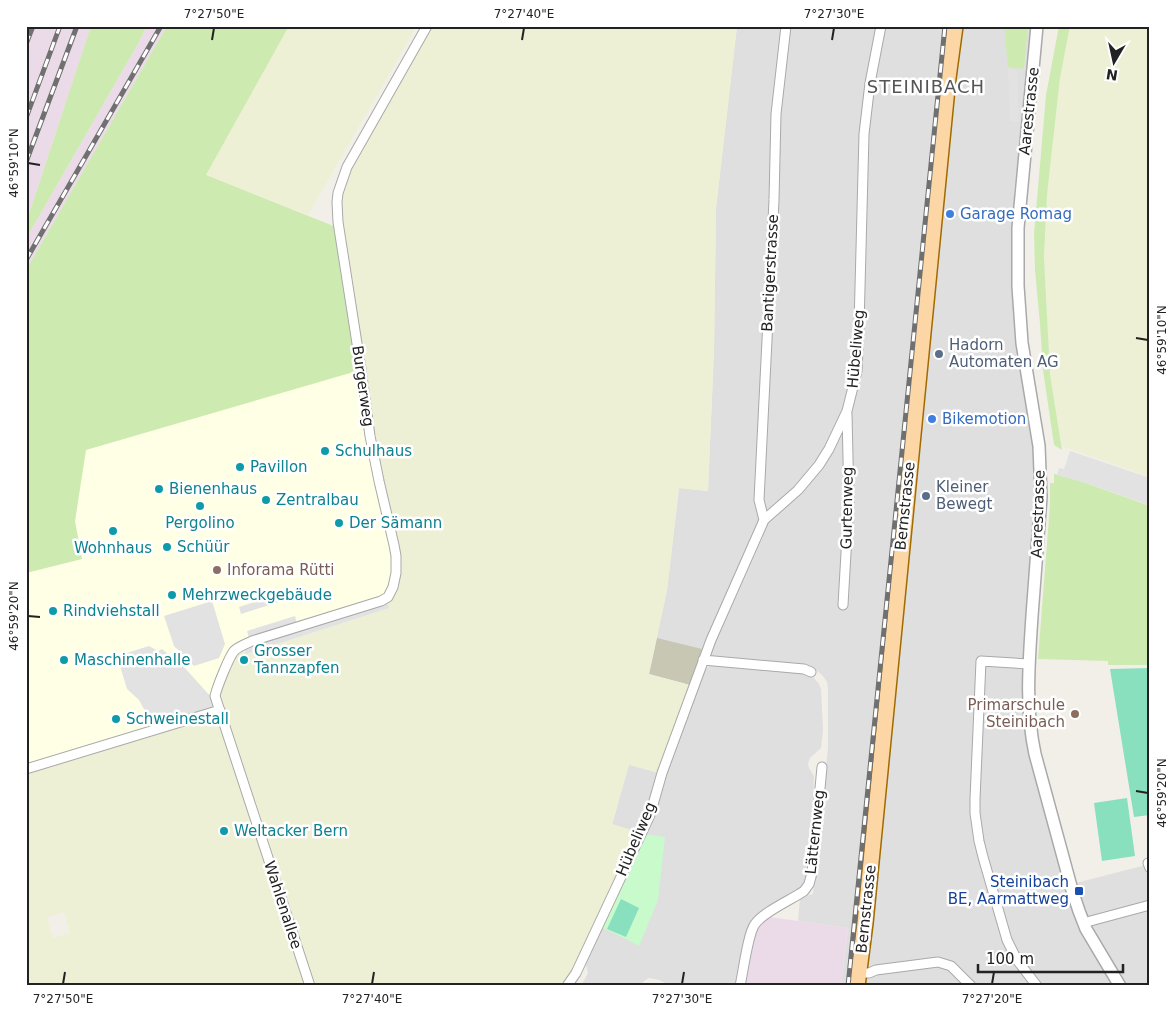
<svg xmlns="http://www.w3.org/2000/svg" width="1176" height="1012" font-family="'DejaVu Sans',sans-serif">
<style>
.residential{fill:#e0dfdf}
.industrial{fill:#ebdbe8}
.education{fill:#ffffe5}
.construction{fill:#c7c7b4}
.farmland{fill:#eef0d5;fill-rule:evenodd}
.grass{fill:#cdebb0}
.park{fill:#c8facc}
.pitch{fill:#88e0be}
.parking{fill:#e2e2e2}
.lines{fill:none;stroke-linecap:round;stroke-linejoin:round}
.minor-casing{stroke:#a9a9a9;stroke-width:11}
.tertiary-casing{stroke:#a9a9a9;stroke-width:14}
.primary-casing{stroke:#a06b00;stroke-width:18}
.minor{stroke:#fff;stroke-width:9}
.tertiary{stroke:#fff;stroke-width:11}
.primary{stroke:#fcd6a4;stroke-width:15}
.rail-casing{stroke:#707070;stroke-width:5}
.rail{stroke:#fff;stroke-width:3;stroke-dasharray:9;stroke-linecap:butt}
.ticks{fill:none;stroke:#222;stroke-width:2}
.shop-dot{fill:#3f7fe0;stroke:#fff;stroke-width:2}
.service-dot{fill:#5c6f8a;stroke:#fff;stroke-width:2}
.culture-dot{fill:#0f9aa8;stroke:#fff;stroke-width:2}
.education-dot{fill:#8d6e63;stroke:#fff;stroke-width:2}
.transit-dot{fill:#1a4fb4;stroke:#fff;stroke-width:2}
.labels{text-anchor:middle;stroke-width:5;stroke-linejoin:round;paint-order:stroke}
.street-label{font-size:15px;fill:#222;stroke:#fff}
.shop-label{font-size:15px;fill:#366cbe;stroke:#fff;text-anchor:start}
.service-label{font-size:15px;fill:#4e5e75;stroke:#fff;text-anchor:start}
.culture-label{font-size:15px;fill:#0d838f;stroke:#fff;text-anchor:start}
.education-label{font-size:15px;fill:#785e54;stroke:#fff;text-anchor:start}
.transit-label{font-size:15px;fill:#164399;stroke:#fff;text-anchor:end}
.quarter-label{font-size:18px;letter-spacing:1px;fill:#555;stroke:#fff}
.neatline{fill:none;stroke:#222;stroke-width:2}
.ticks-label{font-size:12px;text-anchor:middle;fill:#222}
</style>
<rect width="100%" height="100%" fill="#f2efe9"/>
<!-- residential -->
<path class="residential" d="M 737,26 L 1037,26 L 1014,190 L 1018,286 L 1039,446 L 1029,664 L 1035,754 L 1051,838 L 1068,885 L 1150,864 L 1150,986 L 841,986 L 848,928 L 798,921 L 800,898 L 813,894 L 828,748 L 828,689 L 827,682 L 823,676 L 815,669 L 806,666 L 701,655 L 690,685 L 649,674 L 667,590 L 679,488 L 708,491 L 714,349 L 716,208 Z
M 713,663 L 803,672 L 812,676 L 819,684 L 821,689 L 823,730 L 821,748 L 810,758 L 808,764 L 809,768 L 814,776 L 812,834 L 808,873 L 806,882 L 799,890 L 760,913 L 750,922 L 746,933 L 736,986 L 668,986 L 667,984 L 659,980 L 649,978 L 644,981 L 641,986 L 581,986 L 588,973 L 586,965 L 584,962 L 647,826 L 697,686 L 706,669 Z
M 629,764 L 659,773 L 645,815 L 638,832 L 612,825 Z"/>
<!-- industrial -->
<path class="industrial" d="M 26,26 L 91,26 L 26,223 Z
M 147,26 L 167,26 L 29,265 L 26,272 L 26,239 L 139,42 Z
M 769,917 L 848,928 L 841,986 L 805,986 L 795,984 L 792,986 L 763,986 L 746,983 L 755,935 L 758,927 Z"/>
<!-- education -->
<path class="education" d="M 361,369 L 396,556 L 388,597 L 241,646 L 218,684 L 220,710 L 26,769 L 26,573 L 81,559 L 75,521 L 85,450 Z"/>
<!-- construction -->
<path class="construction" d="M 657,638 L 702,649 L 690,685 L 649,674 Z"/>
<!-- farmland -->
<path class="farmland" d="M 289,26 L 417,26 L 308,215 L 206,175 Z
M 430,26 L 737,26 L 716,208 L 714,349 L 708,491 L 679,488 L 667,590 L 649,674 L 690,685 L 659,773 L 629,765 L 612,824 L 638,832 L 585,947 L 564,986 L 314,986 L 224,709 L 221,697 L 222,685 L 237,654 L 244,649 L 245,654 L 247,654 L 389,608 L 387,602 L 390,599 L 398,582 L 373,435 L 340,212 L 342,184 Z
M 1070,26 L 1150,26 L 1150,477 L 1062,446 L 1050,374 L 1044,257 L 1047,195 L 1060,78 Z
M 213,717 L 217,718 L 219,721 L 306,986 L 26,986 L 26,773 ZM 64,912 L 70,933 L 53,938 L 47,917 Z"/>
<!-- grass -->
<path class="grass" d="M 91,26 L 147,26 L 139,42 L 26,239 L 26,223 Z
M 167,26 L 289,26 L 206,175 L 336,227 L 357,371 L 86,450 L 75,521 L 82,559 L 26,573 L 26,272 L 29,265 Z
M 1004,26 L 1028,26 L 1024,69 L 1008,67 Z
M 1059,26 L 1070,26 L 1060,78 L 1047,195 L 1044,257 L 1050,374 L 1062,450 L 1054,445 L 1043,370 L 1040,324 L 1035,270 L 1034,234 L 1046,95 Z
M 1054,474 L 1083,482 L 1150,506 L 1150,665 L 1108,665 L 1108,661 L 1038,659 L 1050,505 L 1050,483 L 1054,483 Z"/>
<!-- park -->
<path class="park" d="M 643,834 L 665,837 L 658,900 L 639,946 L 626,939 L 601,927 Z"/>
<!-- pitch -->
<path class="pitch" d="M 1150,668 L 1150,815 L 1134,817 L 1110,669 Z
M 1127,798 L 1135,856 L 1102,861 L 1094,803 Z
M 621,899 L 639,908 L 626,937 L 607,929 Z"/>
<!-- parking -->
<path class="parking" d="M 1008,68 L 1017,70 L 1019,122 L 1010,121 Z
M 1070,451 L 1150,478 L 1149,505 L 1083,482 L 1057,475 L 1059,468 L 1064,469 Z
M 289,591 L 291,598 L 241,614 L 239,607 Z
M 212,601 L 225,644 L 219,658 L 194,666 L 174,646 L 164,616 Z
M 387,602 L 389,608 L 246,654 L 244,649 L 253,645 Z
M 295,616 L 297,624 L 249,638 L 247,631 Z
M 149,646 L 158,651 L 162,649 L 184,667 L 212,698 L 214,703 L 214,707 L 212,710 L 154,728 L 139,700 L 127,689 L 117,656 Z"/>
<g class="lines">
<defs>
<path id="minor" d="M 764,520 L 759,500 L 774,200 L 776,114 L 786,26
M 843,605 L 849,501 L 847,414
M 703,660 L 804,669 L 811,672
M 1029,664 L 981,661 L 975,799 L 975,813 L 979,841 L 983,857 L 1007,940 L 1017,960 L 1037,986
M 26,769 L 220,710
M 1148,863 L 1150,868
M 1083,923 L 1150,905
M 859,973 L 869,973 L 876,970 L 938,962 L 951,966 L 971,986
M 310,986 L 215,696 C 217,687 229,657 234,651 C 239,646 246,644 252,641 L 381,601 L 388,597 L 393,587 L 396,573 L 396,556 L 394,545 L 379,481 L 370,436 L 361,369 L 338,222 L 337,202 L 338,193 L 347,167 L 427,26
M 567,986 L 576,973 L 650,815 L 662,773 L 711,640 L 764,520 L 798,490 L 819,465 L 829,449 L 847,411 L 857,371 L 859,326 L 864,134 L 870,83 L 881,26
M 740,986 C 743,973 748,933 755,924 C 763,912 791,900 804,891 L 809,884 L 812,873 L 822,767"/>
<path id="tertiary" d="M 1037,26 L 1018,228 L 1018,286 L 1022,343 L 1039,446 L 1041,497 C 1038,536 1035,576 1032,616 C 1029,662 1025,708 1035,754 L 1072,890 L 1079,911 L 1086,929 L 1120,986"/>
<path id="primary" d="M 857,986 L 865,923 L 948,78 L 955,26"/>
</defs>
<!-- minor casing -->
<use href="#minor" class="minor-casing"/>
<!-- tertiary casing -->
<use href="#tertiary" class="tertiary-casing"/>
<!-- primary casing -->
<use href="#primary" class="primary-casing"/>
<!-- minor -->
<use href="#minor" class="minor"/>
<!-- tertiary -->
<use href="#tertiary" class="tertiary"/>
<!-- primary -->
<use href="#primary" class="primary"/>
<defs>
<path id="rail" d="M 26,44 L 33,26
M 26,118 L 60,26
M 26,162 L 77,26
M 26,260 L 161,26
M 848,986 L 945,26"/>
</defs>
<!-- rail casing -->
<use href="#rail" class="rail-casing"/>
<!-- rail -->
<use href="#rail" class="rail"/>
</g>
<!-- ticks -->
<path class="ticks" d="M 212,40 L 214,28M 522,40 L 524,28M 832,40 L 834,28M 28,163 L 40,165M 1136,338 L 1148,340M 28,616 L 40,617M 1136,791 L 1148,793M 63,984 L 65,972M 372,984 L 374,972M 682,984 L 684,972M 992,984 L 994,972"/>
<!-- markers -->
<g class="shop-dot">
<circle cx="950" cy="214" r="5"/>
<circle cx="932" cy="419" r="5"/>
</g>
<g class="service-dot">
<circle cx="939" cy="354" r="5"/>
<circle cx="926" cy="496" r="5"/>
</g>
<g class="culture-dot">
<circle cx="325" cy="451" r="5"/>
<circle cx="240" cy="467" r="5"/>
<circle cx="159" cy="489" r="5"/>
<circle cx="266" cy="500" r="5"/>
<circle cx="200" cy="506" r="5"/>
<circle cx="339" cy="523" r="5"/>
<circle cx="113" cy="531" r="5"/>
<circle cx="167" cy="547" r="5"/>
<circle cx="172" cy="595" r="5"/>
<circle cx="53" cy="611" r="5"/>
<circle cx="64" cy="660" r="5"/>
<circle cx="244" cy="660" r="5"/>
<circle cx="116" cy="719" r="5"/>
<circle cx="224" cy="831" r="5"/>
</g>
<g class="education-dot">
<circle cx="217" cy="570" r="5"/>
<circle cx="1075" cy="714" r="5"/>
</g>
<rect class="transit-dot" x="1074" y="886" width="10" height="10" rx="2.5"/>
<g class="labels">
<!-- street labels -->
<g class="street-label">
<text transform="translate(1029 111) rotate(-84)" y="5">Aarestrasse</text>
<text transform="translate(770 273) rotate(-87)" y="5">Bantigerstrasse</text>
<text transform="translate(856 349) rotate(-85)" y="5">Hübeliweg</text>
<text transform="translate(363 386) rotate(82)" y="5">Burgerweg</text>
<text transform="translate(905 506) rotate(-84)" y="5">Bernstrasse</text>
<text transform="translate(847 508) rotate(-89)" y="5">Gurtenweg</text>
<text transform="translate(1038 514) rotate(-88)" y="5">Aarestrasse</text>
<text transform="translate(815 832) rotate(-84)" y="5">Lätternweg</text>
<text transform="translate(636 839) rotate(-67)" y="5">Hübeliweg</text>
<text transform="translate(283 905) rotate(72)" y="5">Wahlenallee</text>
<text transform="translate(866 909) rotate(-84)" y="5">Bernstrasse</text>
</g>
<!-- shop labels -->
<g class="shop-label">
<text x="960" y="219">Garage Romag</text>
<text x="942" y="424">Bikemotion</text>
</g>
<!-- service labels -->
<g class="service-label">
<text x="949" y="350">Hadorn<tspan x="949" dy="17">Automaten AG</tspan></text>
<text x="936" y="492">Kleiner<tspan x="936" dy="17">Bewegt</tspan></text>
</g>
<!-- culture labels -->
<g class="culture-label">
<text x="335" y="456">Schulhaus</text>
<text x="250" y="472">Pavillon</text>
<text x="169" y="494">Bienenhaus</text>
<text x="276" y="505">Zentralbau</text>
<text x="200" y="528" text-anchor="middle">Pergolino</text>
<text x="349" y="528">Der Sämann</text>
<text x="177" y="552">Schüür</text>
<text x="113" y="553" text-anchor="middle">Wohnhaus</text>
<text x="182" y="600">Mehrzweckgebäude</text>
<text x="63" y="616">Rindviehstall</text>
<text x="254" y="656">Grosser<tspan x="254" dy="17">Tannzapfen</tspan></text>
<text x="74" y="665">Maschinenhalle</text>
<text x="126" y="724">Schweinestall</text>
<text x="234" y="836">Weltacker Bern</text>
</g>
<!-- education labels -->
<g class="education-label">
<text x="227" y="575">Inforama Rütti</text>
<text x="1065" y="710" text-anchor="end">Primarschule<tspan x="1065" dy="17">Steinibach</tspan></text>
</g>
<!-- transit labels -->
<g class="transit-label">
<text x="1069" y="887">Steinibach<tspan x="1069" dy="17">BE, Aarmattweg</tspan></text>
</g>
<!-- quarter labels -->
<g class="quarter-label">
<text x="926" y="93">STEINIBACH</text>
</g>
</g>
<!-- border -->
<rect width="1176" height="1012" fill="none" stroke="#ffffff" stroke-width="55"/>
<!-- north arrow -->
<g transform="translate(1114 62) rotate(189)" stroke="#ffffff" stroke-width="4" paint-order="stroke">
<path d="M0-4L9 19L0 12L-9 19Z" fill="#222222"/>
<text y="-8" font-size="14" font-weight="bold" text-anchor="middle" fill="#222222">N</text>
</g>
<!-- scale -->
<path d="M978 964v8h145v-8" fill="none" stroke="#222222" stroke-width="2.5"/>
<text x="986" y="964" font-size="15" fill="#222222" stroke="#ffffff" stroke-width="4" paint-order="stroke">100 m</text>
<rect x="28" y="28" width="1120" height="956" class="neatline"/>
<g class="ticks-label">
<text x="214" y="18">7°27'50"E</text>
<text x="524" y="18">7°27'40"E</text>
<text x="834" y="18">7°27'30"E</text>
<text transform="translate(14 163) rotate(-90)" y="4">46°59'10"N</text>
<text transform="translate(1162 340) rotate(-90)" y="4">46°59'10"N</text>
<text transform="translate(14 616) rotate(-90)" y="4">46°59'20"N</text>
<text transform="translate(1162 793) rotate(-90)" y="4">46°59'20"N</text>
<text x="63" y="1003">7°27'50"E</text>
<text x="372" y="1003">7°27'40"E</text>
<text x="682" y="1003">7°27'30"E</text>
<text x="992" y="1003">7°27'20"E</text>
</g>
</svg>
